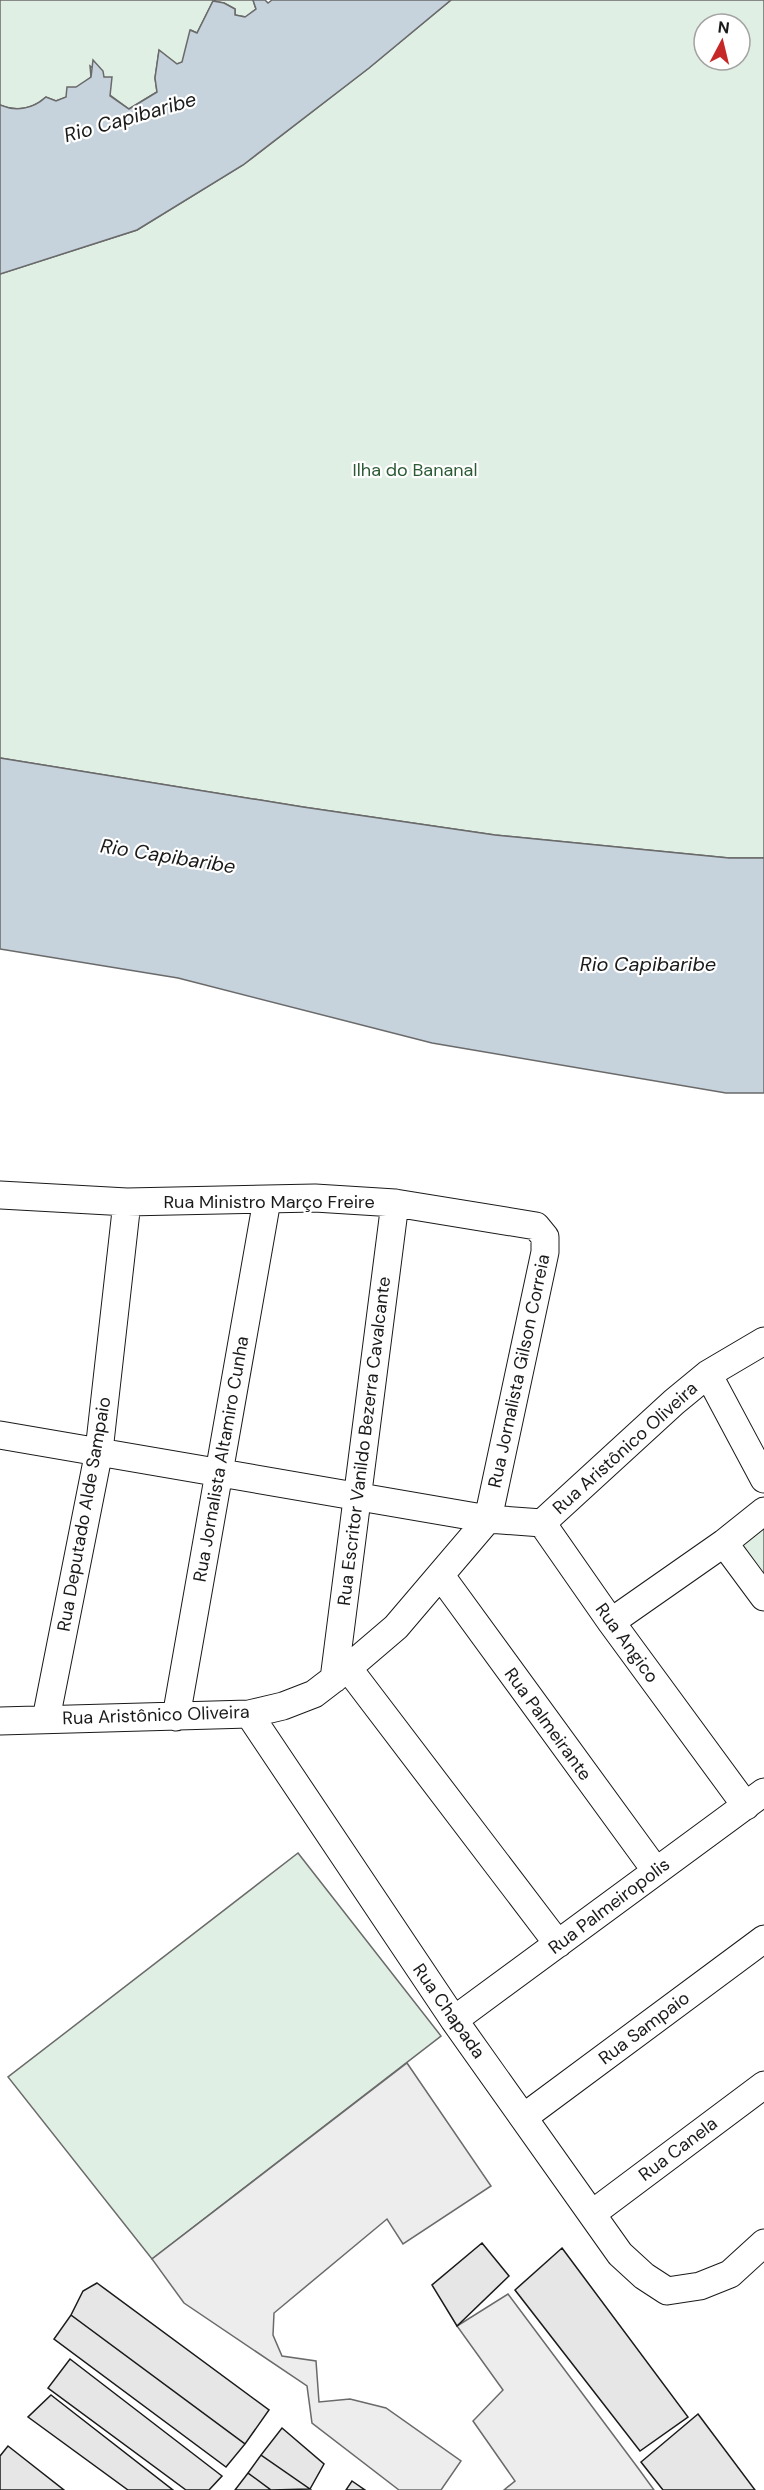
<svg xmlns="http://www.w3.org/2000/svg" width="764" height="2490" font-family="'DM Sans',sans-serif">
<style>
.green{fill:#e0efe3;stroke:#6a6a6a;stroke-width:1.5;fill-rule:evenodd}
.parking{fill:#ededed;stroke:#6a6a6a;stroke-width:1.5}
.water{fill:#c6d2dc;stroke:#6a6a6a;stroke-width:1.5}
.building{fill:#e6e6e6;stroke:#1a1a1a;stroke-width:1.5}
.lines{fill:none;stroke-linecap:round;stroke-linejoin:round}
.street-casing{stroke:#1a1a1a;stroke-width:29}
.street{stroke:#fff;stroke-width:27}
.labels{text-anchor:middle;stroke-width:4.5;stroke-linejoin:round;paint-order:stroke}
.park-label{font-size:18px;fill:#2b5a34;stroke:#fff}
.street-label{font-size:18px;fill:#1a1a1a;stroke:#fff}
.water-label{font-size:20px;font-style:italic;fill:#1a1a1a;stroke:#fff}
</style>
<rect width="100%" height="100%" fill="#fff"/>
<!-- green -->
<path class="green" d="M 0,0 L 253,0 L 256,9 L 246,17 L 235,15 L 235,9 L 224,3 L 213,1 L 197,33 L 191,30 L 183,62 L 177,64 L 159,51 L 155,78 L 157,92 L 129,109 L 110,95 L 104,77 L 90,66 L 91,77 L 67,97 L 56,101 L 46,97 C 32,109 16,112 0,105 Z
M 451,0 L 764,0 L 764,858 L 729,858 L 495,835 L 303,807 L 0,758 L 0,274 L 137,230 L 243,165 L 369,68 ZM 704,24 L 740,24 L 740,60 L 704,60 Z
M 764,1524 L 764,1580 L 737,1543 Z
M 298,1853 L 441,2036 L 152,2259 L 8,2077 Z"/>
<!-- parking -->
<path class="parking" d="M 407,2063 L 491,2186 L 403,2244 L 387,2219 L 274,2313 L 273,2335 L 282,2356 L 316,2361 L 319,2402 L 350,2399 L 386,2408 L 461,2461 L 441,2490 L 399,2490 L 312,2423 L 307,2386 L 184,2303 L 152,2259 Z
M 508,2294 L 638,2468 L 654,2490 L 504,2490 L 515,2481 L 473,2421 L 503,2390 L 457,2326 Z"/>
<!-- water -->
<path class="water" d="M 253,0 L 265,0 L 268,3 L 272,0 L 451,0 L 369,68 L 243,165 L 137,230 L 0,274 L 0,105 C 16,112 33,109 46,97 L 56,101 L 66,97 L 67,87 L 76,87 L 91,77 L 93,60 L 103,71 L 104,77 L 112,77 L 110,96 L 129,109 L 157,92 L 155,78 L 159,50 L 177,64 L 182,62 L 190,30 L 197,33 L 213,1 L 224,3 L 235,9 L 235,15 L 245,17 L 256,9 Z
M 0,758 L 303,807 L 495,835 L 729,858 L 764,858 L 764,1093 L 726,1093 L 432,1043 L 178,978 L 0,949 Z"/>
<!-- building -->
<path class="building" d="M 482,2243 L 509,2276 L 457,2326 L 432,2285 Z
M 562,2248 L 688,2417 L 640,2451 L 515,2290 Z
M 97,2283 L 269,2410 L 245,2444 L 71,2315 L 83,2291 Z
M 71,2315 L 245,2444 L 226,2467 L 54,2339 Z
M 70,2359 L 222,2476 L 209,2490 L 186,2490 L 48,2388 Z
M 51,2395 L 173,2490 L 128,2490 L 28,2417 Z
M 698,2414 L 755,2490 L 663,2490 L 641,2462 Z
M 282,2428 L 324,2464 L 310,2489 L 261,2455 Z
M 8,2446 L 64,2490 L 0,2490 L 0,2456 Z
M 261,2455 L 310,2489 L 271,2490 L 248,2473 Z
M 248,2473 L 271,2490 L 235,2490 Z
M 352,2481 L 365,2490 L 346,2490 Z"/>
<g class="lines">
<defs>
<path id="street" d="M 0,1195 L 127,1202 L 315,1198 L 395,1203 L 536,1226 L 545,1237 L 545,1252 L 488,1519 L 396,1627 L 348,1668 L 314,1694 L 283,1706 L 249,1714 L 0,1721
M 708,1374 L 764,1479
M 0,1435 L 488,1519 L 542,1523
M 542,1523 L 611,1622 L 746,1806
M 542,1523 L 674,1402 L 708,1374 L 764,1341
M 724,1543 L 764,1597
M 441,1576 L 656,1871
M 611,1622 L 724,1543 L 764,1511
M 348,1668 L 558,1944
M 334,1679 L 395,1203
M 249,1714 L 454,2020 L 620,2254 L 644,2276 L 667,2291 L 700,2286 L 730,2274 L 764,2243
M 176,1717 L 267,1200
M 46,1719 L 99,1451 L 127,1202
M 454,2020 L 764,1792
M 524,2117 L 764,1939
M 593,2213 L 764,2085"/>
</defs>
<!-- street casing -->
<use href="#street" class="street-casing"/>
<!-- street -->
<use href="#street" class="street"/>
</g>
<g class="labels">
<!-- park labels -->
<g class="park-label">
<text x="415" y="476">Ilha do Bananal</text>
</g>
<!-- street labels -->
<g class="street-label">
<text x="269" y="1208">Rua Ministro Março Freire</text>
<text transform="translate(519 1371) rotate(-78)" y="6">Rua Jornalista Gilson Correia</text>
<text transform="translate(364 1441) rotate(-83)" y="6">Rua Escritor Vanildo Bezerra Cavalcante</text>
<text transform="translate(625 1448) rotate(-42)" y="6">Rua Aristônico Oliveira</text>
<text transform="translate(221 1459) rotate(-80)" y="6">Rua Jornalista Altamiro Cunha</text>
<text transform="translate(84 1514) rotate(-80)" y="6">Rua Deputado Alde Sampaio</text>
<text transform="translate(627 1643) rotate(54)" y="6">Rua Angico</text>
<text transform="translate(156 1715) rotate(-2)" y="6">Rua Aristônico Oliveira</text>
<text transform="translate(548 1724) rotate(54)" y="6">Rua Palmeirante</text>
<text transform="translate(609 1906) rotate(-37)" y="6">Rua Palmeiropolis</text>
<text transform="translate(449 2011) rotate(55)" y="6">Rua Chapada</text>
<text transform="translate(644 2028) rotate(-37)" y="6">Rua Sampaio</text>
<text transform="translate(678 2149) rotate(-37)" y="6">Rua Canela</text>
</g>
<!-- water labels -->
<g class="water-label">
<text transform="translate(130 117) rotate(-16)" y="7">Rio Capibaribe</text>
<text transform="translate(168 856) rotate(9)" y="7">Rio Capibaribe</text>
<text x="648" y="971">Rio Capibaribe</text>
</g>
</g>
<!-- north arrow -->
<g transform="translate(722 42) rotate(7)"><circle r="28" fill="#ffffff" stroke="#a3a3a3" stroke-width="1.5"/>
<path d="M0-4.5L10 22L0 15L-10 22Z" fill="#c62828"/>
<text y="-9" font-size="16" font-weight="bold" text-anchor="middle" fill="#1a1a1a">N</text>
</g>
</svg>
